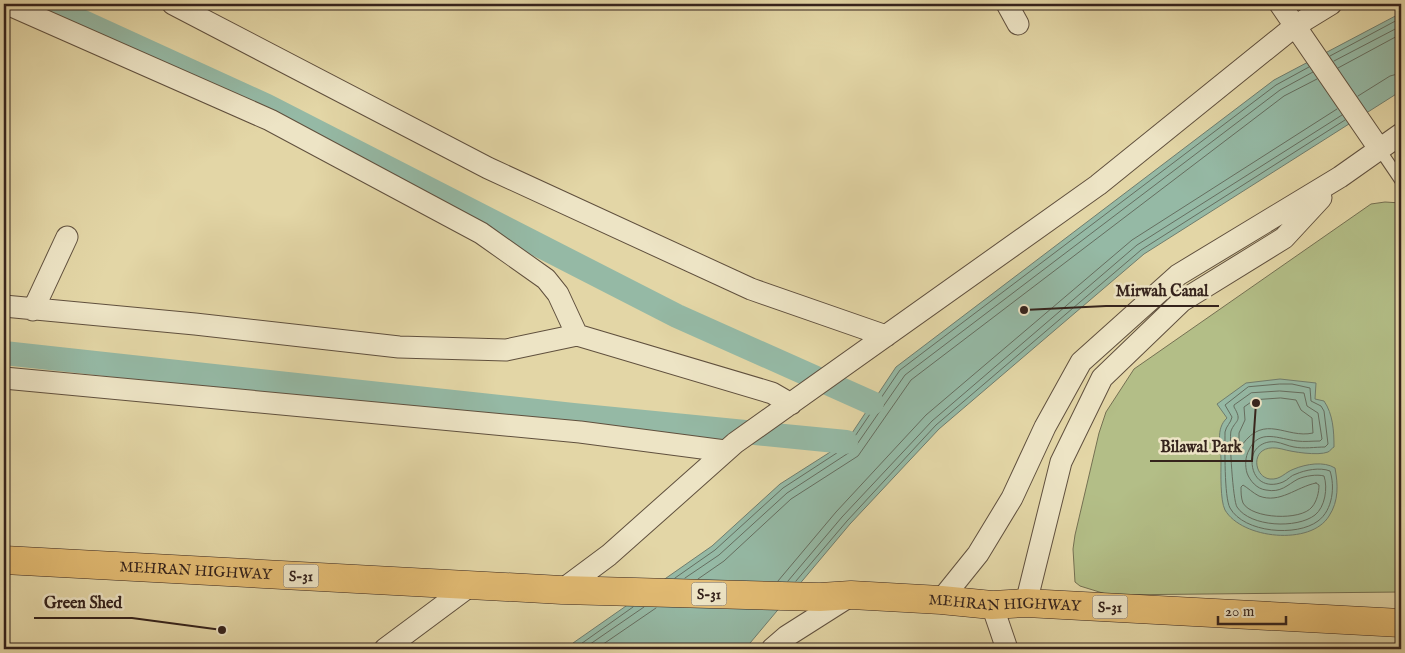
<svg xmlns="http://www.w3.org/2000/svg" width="1405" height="653" font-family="'IM FELL English',serif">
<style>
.green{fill:#b3be87;stroke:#747052}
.water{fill:#95b9a5;stroke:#6f7d6e}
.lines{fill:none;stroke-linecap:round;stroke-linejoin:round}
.shore{stroke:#656e60;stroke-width:1}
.canal{stroke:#95b9a5;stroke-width:24}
.service-casing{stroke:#60503e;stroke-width:13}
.minor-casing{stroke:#60503e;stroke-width:23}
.primary-casing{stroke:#35231c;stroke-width:29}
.service{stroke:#ede4c5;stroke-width:11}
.minor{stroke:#ede4c5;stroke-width:21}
.primary{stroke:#e2bb73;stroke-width:28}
.labels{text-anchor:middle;stroke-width:5;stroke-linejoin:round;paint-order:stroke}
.shield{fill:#ede4c5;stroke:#6c5d4f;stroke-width:1}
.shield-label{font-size:14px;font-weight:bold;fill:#35231c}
.street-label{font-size:15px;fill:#35231c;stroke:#ede4c5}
.leader{fill:none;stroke:#35231c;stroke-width:2}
.callout-dot{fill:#35231c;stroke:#ede4c5;stroke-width:2}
.callout-label{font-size:16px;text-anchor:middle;font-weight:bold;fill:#35231c;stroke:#ede4c5;stroke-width:5;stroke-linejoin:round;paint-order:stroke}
</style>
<rect width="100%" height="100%" fill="#e3d6a6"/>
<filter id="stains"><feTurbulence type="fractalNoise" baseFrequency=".004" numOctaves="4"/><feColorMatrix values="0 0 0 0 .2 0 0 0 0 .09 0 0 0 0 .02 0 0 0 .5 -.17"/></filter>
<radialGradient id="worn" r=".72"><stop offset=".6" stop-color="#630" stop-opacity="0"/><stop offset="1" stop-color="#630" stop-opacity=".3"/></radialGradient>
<!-- green -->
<path class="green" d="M 1385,202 L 1401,203 L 1401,592 L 1109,595 L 1080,586 L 1075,582 L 1073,549 L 1075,535 L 1099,433 L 1106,412 L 1134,369 L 1371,204 Z"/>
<!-- water -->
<path class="water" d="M 1401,13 L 1401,91 L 1144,254 L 939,429 L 850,524 L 745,649 L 570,649 L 573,643 L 712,546 L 780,484 L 846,442 L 896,367 L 1274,80 Z
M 1280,379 L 1316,383 L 1315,399 L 1324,401 C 1333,414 1334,431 1334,447 C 1332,448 1330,451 1328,452 C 1318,456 1292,452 1282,449 C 1249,441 1252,477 1270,479 C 1281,480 1285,472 1294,469 C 1306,464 1324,461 1335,468 C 1338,484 1339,501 1329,516 C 1311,546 1242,539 1225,510 C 1220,500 1221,473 1221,461 C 1221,446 1215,429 1227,418 L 1217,404 L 1246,383 Z"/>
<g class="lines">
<!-- shore -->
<path class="shore" d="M 1330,56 L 1401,18
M 1334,61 L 1401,26
M 1338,68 L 1401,34
M 1358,96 L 1390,76 L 1401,73
M 1280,384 L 1292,384 L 1310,388 L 1311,401 L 1321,406 L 1324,411 L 1328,444 L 1325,447 C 1315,447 1304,449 1294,447 C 1288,446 1282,443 1276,442 C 1263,440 1252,449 1252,461 C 1252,480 1266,489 1283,482 C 1288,480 1291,475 1296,474 C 1305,470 1320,467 1330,471 C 1335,486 1333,510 1318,521 C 1297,537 1244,533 1230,508 C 1224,497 1225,447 1225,432 C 1226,426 1231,423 1232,417 L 1225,405 L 1248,387 Z
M 1280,391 L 1304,393 L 1307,406 L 1318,413 L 1322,439 L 1320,441 C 1312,441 1304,442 1297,441 C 1279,439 1259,428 1249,450 C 1245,457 1245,466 1247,473 C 1250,481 1257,489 1266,490 C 1281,493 1287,485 1298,479 C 1305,476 1317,474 1324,476 C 1328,488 1325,507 1315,515 C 1297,529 1250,527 1237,507 C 1233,501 1229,439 1231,431 C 1235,420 1243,422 1234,407 L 1234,405 L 1251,393 Z
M 1281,398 L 1296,400 L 1301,410 L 1312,418 L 1313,433 C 1286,439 1265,413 1242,445 L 1239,444 L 1239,433 L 1245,420 L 1244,407 L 1254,400 Z
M 1316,483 L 1319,485 C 1319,492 1317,501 1312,507 C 1301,521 1252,519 1243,503 C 1241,498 1241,492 1241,487 L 1243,485 C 1248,488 1253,493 1259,496 C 1280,504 1296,487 1316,483 Z
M 675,578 L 715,550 L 783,488 L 849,445 L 900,370 L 1276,85 L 1309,67
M 685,578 L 719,555 L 787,493 L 853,450 L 905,375 L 1280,90 L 1313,72
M 698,579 L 724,561 L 791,499 L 858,456 L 911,380 L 1284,96 L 1317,79
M 778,581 L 836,512 L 926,415 L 1132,240 L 1337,109
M 788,581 L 842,517 L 932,421 L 1137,245 L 1342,115
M 796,581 L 847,521 L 936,425 L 1141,250 L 1345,120
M 575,649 L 578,646 L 633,607
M 583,649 L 644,607
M 596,649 L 656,608"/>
<!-- canal -->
<path class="canal" d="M 44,4 L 267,106 L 677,316 L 872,403
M 4,353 L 573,415 L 846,442"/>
<defs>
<path id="service" d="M 1380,150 L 1401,181"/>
<path id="minor" d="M 7,4 L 270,120 L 481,233 L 546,279 L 558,294 L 577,335
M 173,4 L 488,168 L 751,289 L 886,336
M 1007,4 L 1018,24
M 1280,4 L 1380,150
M 4,306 L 195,324 L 399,347 L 506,350 L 577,335 L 772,393 L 791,404
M 33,310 L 67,237
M 4,378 L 580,432 L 725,451
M 562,590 L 609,555 L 735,443 L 1098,185 L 1295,26 L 1331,4
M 941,600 L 978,554 L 1012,498 L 1045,427 L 1081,362 L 1178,275 L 1340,177 L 1401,134
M 1026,603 L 1061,462 L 1102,378 L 1182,301 L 1284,238 L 1321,198
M 992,605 L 1007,649
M 385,649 L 471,585
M 772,649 L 787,636 L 850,596"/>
<g id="primary">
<path id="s1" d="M 4,560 L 562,590 L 820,597 L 851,595 L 941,600 L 992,605 L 1026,603 L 1401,623"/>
</g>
</defs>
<!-- service casing -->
<use href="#service" class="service-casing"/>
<!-- minor casing -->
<use href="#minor" class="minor-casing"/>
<!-- primary casing -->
<use href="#primary" class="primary-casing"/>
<!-- service -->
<use href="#service" class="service"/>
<!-- minor -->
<use href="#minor" class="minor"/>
<!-- primary -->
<use href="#primary" class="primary"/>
</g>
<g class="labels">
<!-- shield labels -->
<g class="shield">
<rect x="283.5" y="564.5" width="35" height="23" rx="4"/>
<rect x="691.5" y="582.5" width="35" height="23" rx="4"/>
<rect x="1092.5" y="595.5" width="35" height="23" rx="4"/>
</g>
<g class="shield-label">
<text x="301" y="581">S-31</text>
<text x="709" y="599">S-31</text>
<text x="1110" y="612">S-31</text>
</g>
<!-- street labels -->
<g class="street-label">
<text dy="5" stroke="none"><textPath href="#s1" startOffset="192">MEHRAN HIGHWAY</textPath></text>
<text dy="5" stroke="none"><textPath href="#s1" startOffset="1002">MEHRAN HIGHWAY</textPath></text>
</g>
</g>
<!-- callouts -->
<path class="leader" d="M1024 310L1106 306H1219M1256 403L1252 461H1150M222 630L132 618H34"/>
<g class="callout-dot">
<circle cx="1024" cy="310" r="5"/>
<circle cx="1256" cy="403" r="5"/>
<circle cx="222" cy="630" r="5"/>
</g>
<g class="callout-label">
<text x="1162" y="296">Mirwah Canal</text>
<text x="1201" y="452">Bilawal Park</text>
<text x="83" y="608">Green Shed</text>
</g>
<!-- margin -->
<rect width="1405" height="653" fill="none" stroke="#e3d6a6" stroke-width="20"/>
<rect x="5" y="5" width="1395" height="643" fill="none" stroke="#35231c" stroke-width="2.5"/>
<rect x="10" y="10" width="1385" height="633" fill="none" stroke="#35231c"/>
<!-- scale -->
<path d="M1218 616v8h68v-8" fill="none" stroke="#35231c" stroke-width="2.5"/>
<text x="1225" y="616" font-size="15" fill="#35231c" stroke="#ede4c5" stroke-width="4" paint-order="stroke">20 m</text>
<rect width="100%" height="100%" filter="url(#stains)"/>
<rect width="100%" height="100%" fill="url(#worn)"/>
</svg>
